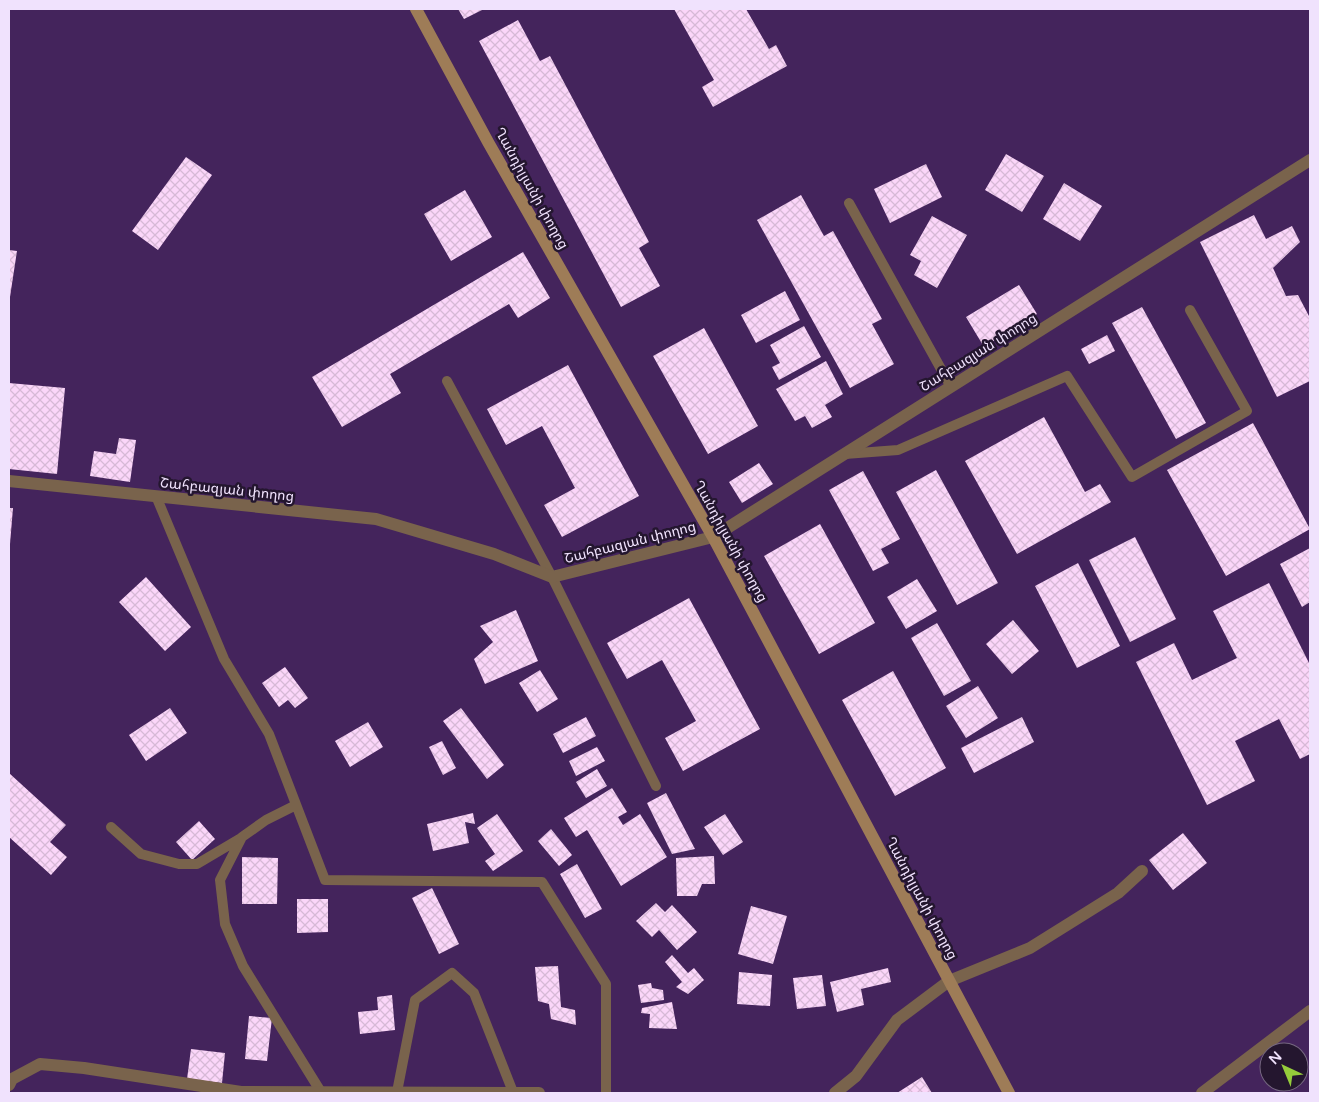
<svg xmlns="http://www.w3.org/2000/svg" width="1319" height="1102" font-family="'Varela Round','Noto Sans Armenian',sans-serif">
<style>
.building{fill:url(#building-cross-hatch)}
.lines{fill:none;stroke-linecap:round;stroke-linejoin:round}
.service{stroke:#79634c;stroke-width:10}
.minor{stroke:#79634c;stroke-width:12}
.secondary{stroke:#9e7c57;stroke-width:12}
.labels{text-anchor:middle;stroke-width:5;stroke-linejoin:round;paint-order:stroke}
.street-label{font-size:14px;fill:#f0e2fd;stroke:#24162f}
</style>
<defs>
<pattern id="building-cross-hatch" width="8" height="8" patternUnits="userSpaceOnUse" patternTransform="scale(1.25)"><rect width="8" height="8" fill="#fbd6f9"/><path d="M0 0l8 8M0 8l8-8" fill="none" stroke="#d7b9d6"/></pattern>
</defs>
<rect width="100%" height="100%" fill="#44245c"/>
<!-- building -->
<path class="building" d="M 458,9 L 484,9 L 464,19 Z
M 674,9 L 746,9 L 769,49 L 776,45 L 787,66 L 713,107 L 702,87 L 714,80 Z
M 518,20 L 540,61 L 550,56 L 649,242 L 639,248 L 660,286 L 621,307 L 479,41 Z
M 1006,154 L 1044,176 L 1022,212 L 985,190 Z
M 186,157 L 212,175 L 158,250 L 132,231 Z
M 926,164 L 942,197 L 890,223 L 874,189 Z
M 1064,183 L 1102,206 L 1080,241 L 1043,219 Z
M 465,190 L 492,237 L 451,261 L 424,214 Z
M 801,195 L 824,236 L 833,231 L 882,319 L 872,324 L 894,364 L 850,388 L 757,220 Z
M 1254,215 L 1266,239 L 1292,226 L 1300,242 L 1273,268 L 1286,296 L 1298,295 L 1310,318 L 1310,381 L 1277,397 L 1200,242 Z
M 932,216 L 967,235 L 937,288 L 914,275 L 921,261 L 910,255 Z
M 9,250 L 17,251 L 10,297 L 9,297 Z
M 523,252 L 550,298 L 518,318 L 509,304 L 390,374 L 401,393 L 342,427 L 312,377 Z
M 1019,285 L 1037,314 L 984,347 L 966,317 Z
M 785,291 L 800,320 L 756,343 L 741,315 Z
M 1142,307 L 1206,423 L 1176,439 L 1112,323 Z
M 804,326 L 821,357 L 779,380 L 772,367 L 780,363 L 770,345 Z
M 704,328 L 758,426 L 708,454 L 653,356 Z
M 1107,335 L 1115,351 L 1089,364 L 1081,349 Z
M 826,361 L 843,394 L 825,405 L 832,417 L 812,428 L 805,416 L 795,421 L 776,389 Z
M 568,365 L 639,496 L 562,537 L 544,505 L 575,488 L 542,426 L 506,445 L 487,409 Z
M 9,383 L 65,388 L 57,474 L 9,469 Z
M 1044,417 L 1085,492 L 1100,484 L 1111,502 L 1017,554 L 965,461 Z
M 1253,423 L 1310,529 L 1226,576 L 1167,470 Z
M 119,438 L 136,440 L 130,482 L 90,476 L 94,451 L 116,454 Z
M 759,463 L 773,484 L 742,503 L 729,482 Z
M 936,470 L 998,583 L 957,605 L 896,492 Z
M 863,471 L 900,539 L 881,549 L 889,563 L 873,571 L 829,490 Z
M 9,508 L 13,508 L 10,544 L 9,544 Z
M 820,524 L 875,623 L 819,654 L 764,556 Z
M 1135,537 L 1176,619 L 1130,642 L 1089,560 Z
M 1310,548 L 1310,602 L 1302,607 L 1280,564 Z
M 1078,563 L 1120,646 L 1077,668 L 1035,586 Z
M 146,577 L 191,627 L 165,651 L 119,602 Z
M 917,579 L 937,611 L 906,629 L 887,597 Z
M 1269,583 L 1310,665 L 1310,754 L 1300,759 L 1279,719 L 1235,741 L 1255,781 L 1207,805 L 1136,662 L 1174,643 L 1192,680 L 1237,658 L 1213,611 Z
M 689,598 L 760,729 L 683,771 L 665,738 L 696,721 L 662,660 L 627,679 L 607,643 Z
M 516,610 L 538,661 L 485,684 L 474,659 L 493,642 L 480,626 Z
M 1013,620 L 1039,651 L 1012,674 L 986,644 Z
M 937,623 L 971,681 L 944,696 L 911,638 Z
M 285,667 L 308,698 L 295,708 L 288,700 L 279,707 L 262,683 Z
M 540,670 L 558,699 L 537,712 L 519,683 Z
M 893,671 L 946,768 L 895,796 L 842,700 Z
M 978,686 L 998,718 L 966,738 L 946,706 Z
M 170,708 L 187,733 L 146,761 L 129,735 Z
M 461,708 L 504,765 L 487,779 L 443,721 Z
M 586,717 L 596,736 L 563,753 L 553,734 Z
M 1022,717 L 1034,742 L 974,773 L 961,748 Z
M 368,722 L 383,747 L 350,767 L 335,741 Z
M 442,741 L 456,768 L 443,775 L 429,747 Z
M 597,747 L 605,761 L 576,776 L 569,761 Z
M 597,769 L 607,786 L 586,798 L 576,782 Z
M 9,773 L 66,825 L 50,842 L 67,857 L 51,875 L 9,837 Z
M 612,788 L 627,812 L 618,817 L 623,825 L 640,814 L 667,857 L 621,886 L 587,830 L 576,837 L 564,818 Z
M 666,793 L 695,849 L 672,854 L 647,803 Z
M 473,813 L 475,824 L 465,822 L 469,843 L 433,851 L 427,824 Z
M 497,814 L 523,851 L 493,871 L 485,861 L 495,854 L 477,828 Z
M 725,814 L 743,842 L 723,855 L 704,827 Z
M 199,821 L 215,839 L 192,860 L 176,842 Z
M 551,829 L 572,855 L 559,866 L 538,841 Z
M 1183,833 L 1207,863 L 1173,890 L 1149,860 Z
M 714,856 L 715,884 L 702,884 L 697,896 L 677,896 L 676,858 Z
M 242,857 L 278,858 L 277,904 L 242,904 Z
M 577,864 L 602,909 L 585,918 L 560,874 Z
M 432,888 L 459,944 L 439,954 L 412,898 Z
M 297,899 L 328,899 L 328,932 L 297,933 Z
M 656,903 L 665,912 L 672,905 L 697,932 L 677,950 L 659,930 L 652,937 L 636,921 Z
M 751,906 L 787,916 L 773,964 L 738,954 Z
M 672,955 L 688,973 L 694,968 L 704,980 L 688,994 L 676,987 L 682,982 L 665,962 Z
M 558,966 L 561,1007 L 575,1010 L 576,1025 L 551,1019 L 549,1004 L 538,1001 L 535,967 Z
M 888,968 L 891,982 L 861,989 L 864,1005 L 837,1012 L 830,982 Z
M 739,972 L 772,975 L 770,1006 L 737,1004 Z
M 822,975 L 826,1006 L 797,1009 L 793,978 Z
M 651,983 L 652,988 L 663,990 L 664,1000 L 641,1003 L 638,985 Z
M 392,995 L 395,1030 L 360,1034 L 358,1012 L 378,1010 L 377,997 Z
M 672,1002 L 677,1029 L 649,1028 L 650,1014 L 641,1013 L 642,1008 Z
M 249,1016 L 272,1018 L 267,1061 L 245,1059 Z
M 191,1049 L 225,1053 L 222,1083 L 187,1079 Z
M 922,1077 L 932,1093 L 897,1093 Z"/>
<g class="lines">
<!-- service -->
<path class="service" d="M 849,203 L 951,387
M 447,381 L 552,577 L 656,786
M 845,454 L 898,450 L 1067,376 L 1132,477 L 1247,411 L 1190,310
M 156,496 L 224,659 L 269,734 L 325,880 L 542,882 L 606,984 L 606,1093
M 296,805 L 266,820 L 242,837 L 220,880 L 225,924 L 243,966 L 321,1092
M 111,827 L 141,854 L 179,864 L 197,864 L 241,838
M 397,1092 L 415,1000 L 452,973 L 474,993 L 513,1092"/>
<!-- minor -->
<path class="minor" d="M 9,481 L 376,519 L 494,554 L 552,577 L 713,537 L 1310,160
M 9,1085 L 12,1079 L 40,1064 L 84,1068 L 241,1092 L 539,1093
M 835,1093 L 856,1076 L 897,1020 L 949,981 L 1030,948 L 1118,893 L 1142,871
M 1202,1093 L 1310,1011"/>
<!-- secondary -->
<path class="secondary" d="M 416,9 L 488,142 L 713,537 L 1009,1093"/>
</g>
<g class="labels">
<!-- street labels -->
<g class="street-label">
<text transform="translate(532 188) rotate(61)" y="5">Ղանդիլյանի փողոց</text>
<text transform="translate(978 352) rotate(-32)" y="5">Շահբազյան փողոց</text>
<text transform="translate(227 489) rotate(6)" y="5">Շահբազյան փողոց</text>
<text transform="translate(731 541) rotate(61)" y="5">Ղանդիլյանի փողոց</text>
<text transform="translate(630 542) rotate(-14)" y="5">Շահբազյան փողոց</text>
<text transform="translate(922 898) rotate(62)" y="5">Ղանդիլյանի փողոց</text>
</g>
</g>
<!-- border -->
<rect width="1319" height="1102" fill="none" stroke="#f0e2fd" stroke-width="20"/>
<!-- north arrow -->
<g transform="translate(1284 1067) rotate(316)"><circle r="24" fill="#24162f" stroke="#766881"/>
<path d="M0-4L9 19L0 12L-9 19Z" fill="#95cc3b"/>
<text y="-8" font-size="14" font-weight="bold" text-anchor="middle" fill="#f0e2fd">N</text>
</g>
</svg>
